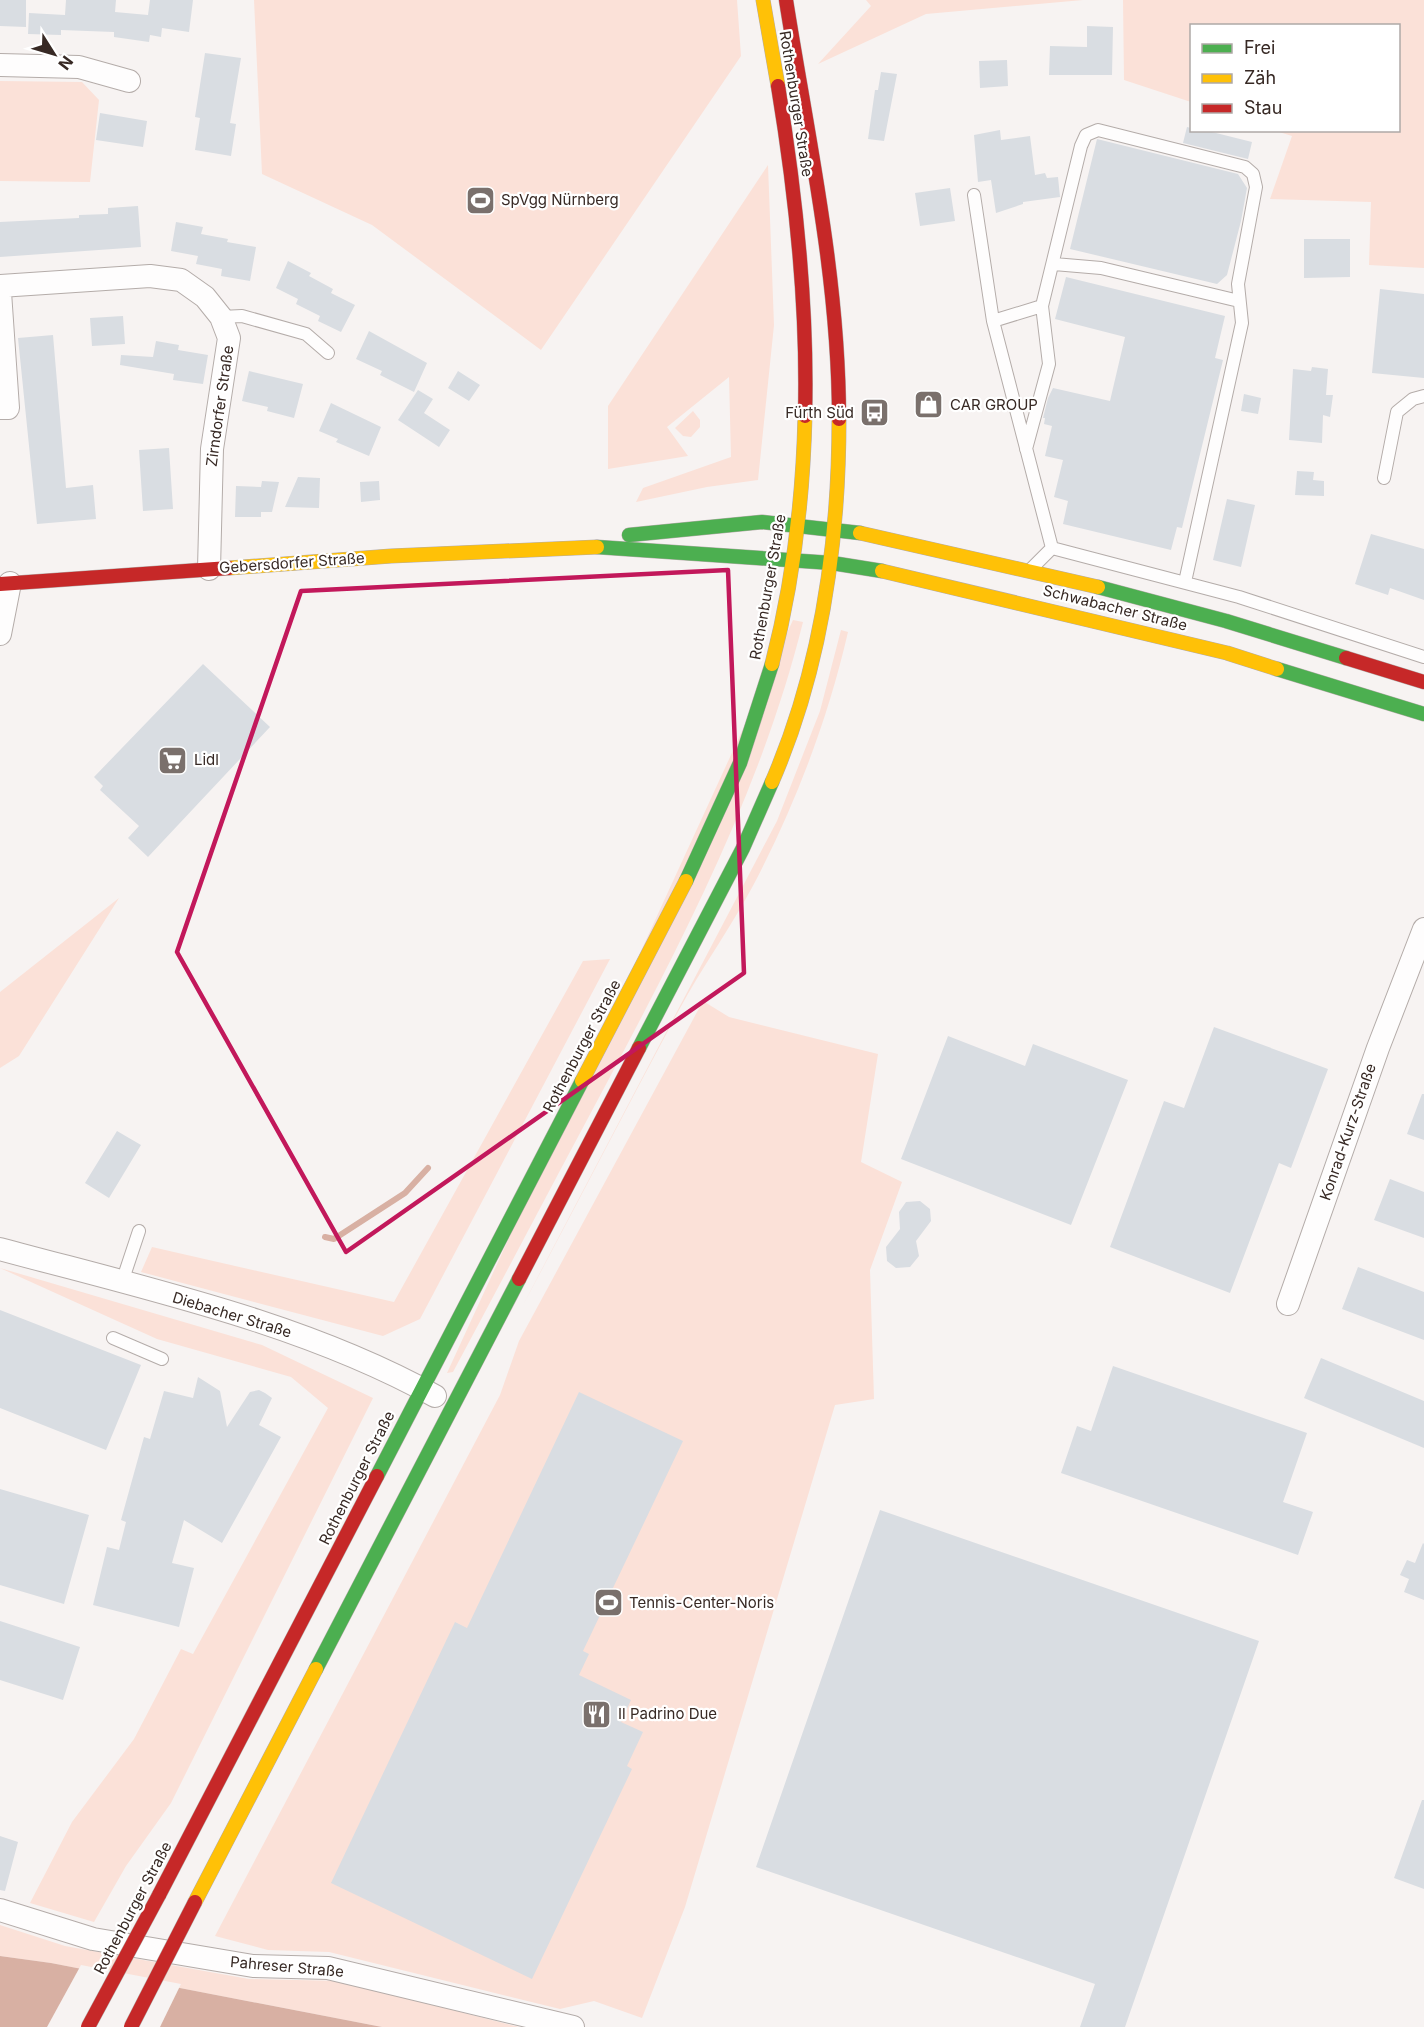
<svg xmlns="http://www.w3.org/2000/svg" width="1424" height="2027" font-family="Inter,sans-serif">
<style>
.green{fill:#fbe1d8}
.water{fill:#d8b0a3}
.pier{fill:#f7f3f2}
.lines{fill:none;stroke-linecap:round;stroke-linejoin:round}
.stream{stroke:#d8b0a3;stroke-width:6}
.building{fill:#d9dde2}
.lane-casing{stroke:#b4aca9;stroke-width:14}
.street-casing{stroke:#b4aca9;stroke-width:24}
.fast-casing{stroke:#b4aca9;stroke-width:15}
.slow-casing{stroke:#b4aca9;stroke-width:15}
.jam-casing{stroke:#b4aca9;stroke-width:15}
.lane{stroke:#fefdfd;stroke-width:12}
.street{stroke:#fefdfd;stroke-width:22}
.fast{stroke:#4caf50;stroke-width:14}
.slow{stroke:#ffc107;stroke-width:14}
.jam{stroke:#c62828;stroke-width:14}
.jam-bridge-casing{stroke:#b4aca9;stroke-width:15;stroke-linecap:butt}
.jam-bridge{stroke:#c62828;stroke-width:14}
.marked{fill:none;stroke:#c2185b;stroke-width:4.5;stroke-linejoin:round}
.labels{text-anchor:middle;stroke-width:4.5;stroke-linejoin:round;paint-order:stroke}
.street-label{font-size:15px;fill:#372924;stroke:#fff}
.poi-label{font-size:15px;fill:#372924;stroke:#fff;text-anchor:start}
</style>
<rect width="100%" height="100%" fill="#f7f3f2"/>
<!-- green -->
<path class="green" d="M 254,0 L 737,0 L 741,56 L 541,350 L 372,225 L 262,174 Z
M 866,0 L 1083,0 L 926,14 L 818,64 L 871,6 Z
M 1123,0 L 1424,0 L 1424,268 L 1369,265 L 1371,202 L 1270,199 L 1292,136 L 1276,131 L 1398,130 L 1398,26 L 1192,26 L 1191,102 L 1124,80 Z
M 0,81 L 82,82 L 99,100 L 90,182 L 0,181 Z
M 768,165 L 774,325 L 758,480 L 707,487 L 636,502 L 643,488 L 731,457 L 729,377 L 667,427 L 688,456 L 608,469 L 608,406 Z
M 693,411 L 700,420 L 700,427 L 691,437 L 683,436 L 675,428 Z
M 793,620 L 803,622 C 763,783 688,930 611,1075 C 558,1174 506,1273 453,1372 L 447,1373 Z
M 841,630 L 848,632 C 828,719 796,803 755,882 C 732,926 702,967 679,1010 C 626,1109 575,1208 522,1307 L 777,821 L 820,711 Z
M 119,898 L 19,1056 L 0,1068 L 0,992 Z
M 610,959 L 420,1319 L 383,1336 L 141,1272 L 152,1247 L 394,1302 L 583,961 Z
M 703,1001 L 729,1017 L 878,1054 L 861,1162 L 902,1182 L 870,1270 L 874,1399 L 835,1405 L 685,1907 L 642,2018 L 594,2001 L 560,2009 L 329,1952 L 268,1950 L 215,1936 L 500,1395 L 519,1341 Z
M 0,1268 L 262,1345 L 373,1398 L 171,1803 L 126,1866 L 94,1922 L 30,1903 L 72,1822 L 134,1739 L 181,1649 L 193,1654 L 328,1408 L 291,1377 L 157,1339 Z
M 0,1925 L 65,1946 L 249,1979 L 340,1981 L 519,2027 L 382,2027 L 51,1963 L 0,1956 Z"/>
<!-- water -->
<path class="water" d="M 0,1956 L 51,1963 L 382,2027 L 0,2027 Z"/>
<!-- pier -->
<path class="pier" d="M 81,1965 L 181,1984 L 160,2027 L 47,2027 Z"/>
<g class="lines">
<!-- stream -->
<path class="stream" d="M 325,1237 L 334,1239 L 405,1193 L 428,1168"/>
</g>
<!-- building -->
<path class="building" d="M 0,0 L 26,0 L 26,27 L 0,26 Z
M 66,0 L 116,0 L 115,12 L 148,15 L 150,0 L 193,0 L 189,32 L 162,28 L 161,37 L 150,35 L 149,42 L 114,37 L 114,32 L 61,30 L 61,35 L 28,34 L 29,13 L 65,15 Z
M 1087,26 L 1113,27 L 1112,75 L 1049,75 L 1050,46 L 1087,47 Z
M 205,53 L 241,58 L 230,123 L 236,124 L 231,156 L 195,150 L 200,118 L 195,117 Z
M 1007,60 L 1008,86 L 980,88 L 979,61 Z
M 881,72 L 897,74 L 884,141 L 868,139 L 875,90 L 878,90 Z
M 100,113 L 147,121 L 143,147 L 96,140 Z
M 1187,127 L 1191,128 L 1191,130 L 1204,130 L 1252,142 L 1248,159 L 1183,143 Z
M 1000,130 L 1001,140 L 1030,136 L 1035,175 L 1045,173 L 1047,178 L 1058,177 L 1060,197 L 1023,202 L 1023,204 L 996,213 L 991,180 L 978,182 L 974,135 Z
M 1097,139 L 1238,174 L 1247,188 L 1241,221 L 1227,275 L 1217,284 L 1070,249 Z
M 950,188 L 955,221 L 920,226 L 915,193 Z
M 138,206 L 141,247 L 0,257 L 0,222 L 79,218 L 79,215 L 108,214 L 108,208 Z
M 176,222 L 203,227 L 201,234 L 228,239 L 227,242 L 256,247 L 250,281 L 221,276 L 222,269 L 196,264 L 198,256 L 171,251 Z
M 1304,239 L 1350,239 L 1350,277 L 1304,278 Z
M 288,261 L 311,273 L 309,276 L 333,289 L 331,293 L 355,305 L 341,332 L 318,321 L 320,316 L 296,304 L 298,299 L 276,288 Z
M 1066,277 L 1225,316 L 1215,358 L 1223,360 L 1182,528 L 1177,527 L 1171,550 L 1063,524 L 1068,501 L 1054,497 L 1063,460 L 1045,456 L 1052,426 L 1044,424 L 1045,418 L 1043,418 L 1048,398 L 1053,388 L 1110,401 L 1125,337 L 1055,319 Z
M 1380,289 L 1424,294 L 1424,378 L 1372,373 Z
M 123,316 L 125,344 L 92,346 L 90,318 Z
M 369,331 L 427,363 L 414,392 L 380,375 L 382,371 L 356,359 Z
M 53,335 L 66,488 L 93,485 L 96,519 L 37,524 L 18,338 Z
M 156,341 L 179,345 L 178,350 L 208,355 L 203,384 L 173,380 L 174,374 L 120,365 L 121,355 L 153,357 Z
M 1312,367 L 1328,369 L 1326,395 L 1333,395 L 1330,417 L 1323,415 L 1322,443 L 1289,440 L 1293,369 L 1311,371 Z
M 249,371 L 303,384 L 294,418 L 267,411 L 268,407 L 242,401 Z
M 458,371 L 480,385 L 469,401 L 448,388 Z
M 418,390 L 433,399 L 424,413 L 450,430 L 439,447 L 398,420 Z
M 1244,394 L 1261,398 L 1258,414 L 1241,411 Z
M 331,403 L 381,427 L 369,456 L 336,442 L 338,439 L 319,431 Z
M 169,448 L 173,509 L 143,511 L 139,450 Z
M 1297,471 L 1314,472 L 1313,480 L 1324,481 L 1324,496 L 1295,495 Z
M 298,477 L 320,478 L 319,508 L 285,507 Z
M 262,481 L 279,482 L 272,512 L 261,512 L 261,517 L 235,517 L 236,486 L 261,487 Z
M 379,481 L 380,500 L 361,502 L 360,482 Z
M 1227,499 L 1255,505 L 1241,567 L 1213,560 Z
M 1371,534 L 1424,549 L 1424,600 L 1390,588 L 1388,595 L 1355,584 Z
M 203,664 L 270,727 L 148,857 L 128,838 L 139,826 L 100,790 L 103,786 L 94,777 Z
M 1214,1027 L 1328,1069 L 1291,1168 L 1279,1163 L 1230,1293 L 1110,1247 L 1164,1101 L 1184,1108 Z
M 948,1036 L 1025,1066 L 1033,1044 L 1128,1080 L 1071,1225 L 901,1159 Z
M 1422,1094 L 1424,1094 L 1424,1140 L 1407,1134 Z
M 117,1131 L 141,1145 L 109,1198 L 85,1183 Z
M 1390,1179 L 1424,1192 L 1424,1238 L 1374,1220 Z
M 920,1201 L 930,1209 L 931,1221 L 916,1241 L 919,1256 L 910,1267 L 896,1268 L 887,1261 L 886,1247 L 900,1229 L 899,1212 L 906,1202 Z
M 1358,1267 L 1424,1292 L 1424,1340 L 1342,1309 Z
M 0,1310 L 141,1365 L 106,1450 L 0,1408 Z
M 1321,1358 L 1424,1401 L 1424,1448 L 1304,1398 Z
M 1113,1366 L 1307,1433 L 1283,1502 L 1313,1512 L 1298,1555 L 1061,1473 L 1077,1426 L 1091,1431 Z
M 198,1377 L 220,1391 L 227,1427 L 250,1392 L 259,1390 L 265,1393 L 272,1398 L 259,1425 L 281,1437 L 222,1543 L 184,1520 L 172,1563 L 194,1568 L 179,1627 L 93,1605 L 107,1547 L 119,1550 L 126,1522 L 121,1520 L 144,1437 L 150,1439 L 164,1391 L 193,1398 Z
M 579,1392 L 683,1441 L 583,1651 L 589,1654 L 579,1675 L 631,1700 L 621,1722 L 643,1732 L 627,1766 L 632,1769 L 532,1979 L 331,1883 L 455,1622 L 467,1628 Z
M 0,1489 L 89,1515 L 64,1604 L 0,1585 Z
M 880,1510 L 1259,1641 L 1125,2027 L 1080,2027 L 1095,1984 L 756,1867 Z
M 1423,1543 L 1424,1544 L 1424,1600 L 1404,1592 L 1409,1579 L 1400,1575 L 1407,1560 L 1415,1563 Z
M 0,1621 L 80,1647 L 63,1700 L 0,1680 Z
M 1422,1800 L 1424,1800 L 1424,1889 L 1394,1878 Z
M 0,1836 L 18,1842 L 5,1891 L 0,1890 Z"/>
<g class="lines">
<defs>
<path id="lane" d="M 974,195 L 993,321 L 1052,548
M 1054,264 L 1101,268 L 1239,301
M 221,317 L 242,316 L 306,334 L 328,353
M 993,321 L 1042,306 L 1081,146 L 1086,135 L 1098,130 L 1245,167 L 1253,174 L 1256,187 L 1238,284 L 1242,323 L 1185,582
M 1026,449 L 1049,364 L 1042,306
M 1384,478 L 1397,412 L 1413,399 L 1424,396
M 1032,568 L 1052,548 L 1239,597 L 1424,657
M 122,1282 L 139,1231
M 113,1338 L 162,1359"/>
<path id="street" d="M 0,65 L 79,67 L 129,81
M 0,286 L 150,276 L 181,280 L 205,297 L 221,317 L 229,338 L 212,449 L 209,569
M 0,292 L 8,408 L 0,408
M 0,634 L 10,583
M 0,1249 C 144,1288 304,1323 435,1396
M 1288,1304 L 1378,1048 L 1424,929
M 0,1910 L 93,1939 L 253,1966 L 328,1968 L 573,2027"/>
<path id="fast" d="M 629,535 L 762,522 L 860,533
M 597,547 L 832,563 L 882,571
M 1098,587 L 1226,621 L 1346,658
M 1277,669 L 1424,714
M 686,881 L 740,763 L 772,664
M 639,1048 L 743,848 L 772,782
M 377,1476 L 582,1081
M 316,1669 L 519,1279"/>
<path id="slow" d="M 763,0 L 778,86
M 860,533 L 1098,587
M 229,568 L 391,556 L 597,547
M 882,571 L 1227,653 L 1277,669
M 772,664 C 793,583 803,500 805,416
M 772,782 C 821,669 839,541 839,419
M 582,1081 L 686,881
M 195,1902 L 316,1669"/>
<path id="jam" d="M 786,0 C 808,139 839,277 839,419
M 778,86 C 796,195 808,305 805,416
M 0,584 L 229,568
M 1346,658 L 1424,682
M 519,1279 L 639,1048
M 159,1895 L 377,1476"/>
</defs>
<!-- lane casing -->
<use href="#lane" class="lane-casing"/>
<!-- street casing -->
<use href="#street" class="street-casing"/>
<!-- fast casing -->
<use href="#fast" class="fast-casing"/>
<!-- slow casing -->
<use href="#slow" class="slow-casing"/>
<!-- jam casing -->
<use href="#jam" class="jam-casing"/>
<!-- lane -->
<use href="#lane" class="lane"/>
<!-- street -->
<use href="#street" class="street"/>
<!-- fast -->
<use href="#fast" class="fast"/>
<!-- slow -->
<use href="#slow" class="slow"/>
<!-- jam -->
<use href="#jam" class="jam"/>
<defs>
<path id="jam-bridge" d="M 88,2027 L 159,1895
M 131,2027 L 195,1902"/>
</defs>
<!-- jam-bridge casing -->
<use href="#jam-bridge" class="jam-bridge-casing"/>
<!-- jam-bridge -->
<use href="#jam-bridge" class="jam-bridge"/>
</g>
<!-- marked area -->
<path class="marked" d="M 728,570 L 744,973 L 346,1252 L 177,952 L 301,591 Z"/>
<!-- icons -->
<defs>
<symbol id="stadium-square" viewBox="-11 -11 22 22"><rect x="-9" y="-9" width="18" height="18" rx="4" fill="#7a706c" stroke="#fff"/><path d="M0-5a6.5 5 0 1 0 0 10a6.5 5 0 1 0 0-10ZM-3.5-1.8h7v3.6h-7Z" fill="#fff"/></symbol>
<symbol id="shop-square" viewBox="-11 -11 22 22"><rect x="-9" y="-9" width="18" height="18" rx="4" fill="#7a706c" stroke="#fff"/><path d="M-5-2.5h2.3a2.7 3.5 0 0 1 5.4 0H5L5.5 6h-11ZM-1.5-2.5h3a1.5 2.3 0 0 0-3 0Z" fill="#fff"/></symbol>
<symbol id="bus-square" viewBox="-11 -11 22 22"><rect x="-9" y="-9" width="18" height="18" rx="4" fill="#7a706c" stroke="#fff"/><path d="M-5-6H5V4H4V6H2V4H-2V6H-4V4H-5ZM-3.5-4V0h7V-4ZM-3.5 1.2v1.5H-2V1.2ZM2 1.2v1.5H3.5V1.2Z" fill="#fff"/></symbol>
<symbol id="supermarket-square" viewBox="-11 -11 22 22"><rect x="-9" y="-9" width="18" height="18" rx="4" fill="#7a706c" stroke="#fff"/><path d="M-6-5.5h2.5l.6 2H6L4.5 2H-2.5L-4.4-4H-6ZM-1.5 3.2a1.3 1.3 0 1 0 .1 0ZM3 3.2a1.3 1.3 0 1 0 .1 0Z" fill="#fff"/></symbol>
<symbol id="restaurant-square" viewBox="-11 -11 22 22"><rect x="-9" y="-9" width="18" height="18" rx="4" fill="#7a706c" stroke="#fff"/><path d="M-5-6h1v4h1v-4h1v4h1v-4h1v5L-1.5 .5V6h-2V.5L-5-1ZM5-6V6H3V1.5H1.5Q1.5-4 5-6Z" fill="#fff"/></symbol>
</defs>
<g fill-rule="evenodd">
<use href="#stadium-square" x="464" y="184" width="33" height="33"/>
<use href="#shop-square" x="912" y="388" width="33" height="33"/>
<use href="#bus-square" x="858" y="396" width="33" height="33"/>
<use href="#supermarket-square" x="156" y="744" width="33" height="33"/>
<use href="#stadium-square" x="592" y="1586" width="33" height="33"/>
<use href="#restaurant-square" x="580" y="1698" width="33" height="33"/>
</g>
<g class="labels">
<!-- street labels -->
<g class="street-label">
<text transform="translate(796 104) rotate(81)" y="5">Rothenburger Straße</text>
<text transform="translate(220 406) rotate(-82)" y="5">Zirndorfer Straße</text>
<text transform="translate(292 563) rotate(-4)" y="5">Gebersdorfer Straße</text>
<text transform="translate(768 587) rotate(-80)" y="5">Rothenburger Straße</text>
<text transform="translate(1115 608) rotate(14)" y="5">Schwabacher Straße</text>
<text transform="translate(582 1046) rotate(-62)" y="5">Rothenburger Straße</text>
<text transform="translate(1348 1132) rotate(-71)" y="5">Konrad-Kurz-Straße</text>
<text transform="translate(232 1315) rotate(17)" y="5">Diebacher Straße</text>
<text transform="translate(357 1478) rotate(-63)" y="5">Rothenburger Straße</text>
<text transform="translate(133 1908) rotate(-62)" y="5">Rothenburger Straße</text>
<text transform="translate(287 1967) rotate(5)" y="5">Pahreser Straße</text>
</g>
<!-- poi labels -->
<g class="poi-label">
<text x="501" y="205">SpVgg Nürnberg</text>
<text x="950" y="410">CAR GROUP</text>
<text x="854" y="418" text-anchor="end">Fürth Süd</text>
<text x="194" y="765">Lidl</text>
<text x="629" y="1608">Tennis-Center-Noris</text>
<text x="618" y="1719">Il Padrino Due</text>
</g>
</g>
<!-- legend -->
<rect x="1190" y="24" width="210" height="108" fill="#ffffff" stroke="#afa9a7" stroke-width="1.5"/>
<rect x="1202" y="44" width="30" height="9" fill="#4caf50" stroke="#afa9a7" stroke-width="1.5"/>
<text x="1244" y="54" font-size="18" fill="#372924">Frei</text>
<rect x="1202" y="74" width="30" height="9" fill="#ffc107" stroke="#afa9a7" stroke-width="1.5"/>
<text x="1244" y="84" font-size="18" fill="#372924">Zäh</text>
<rect x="1202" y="104" width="30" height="9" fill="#c62828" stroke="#afa9a7" stroke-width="1.5"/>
<text x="1244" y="114" font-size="18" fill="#372924">Stau</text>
<!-- north arrow -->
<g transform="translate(54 54) rotate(127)" stroke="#ffffff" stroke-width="4.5" paint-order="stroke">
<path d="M0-4.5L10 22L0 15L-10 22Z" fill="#372924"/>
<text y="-9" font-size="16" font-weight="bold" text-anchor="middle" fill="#372924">N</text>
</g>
</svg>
